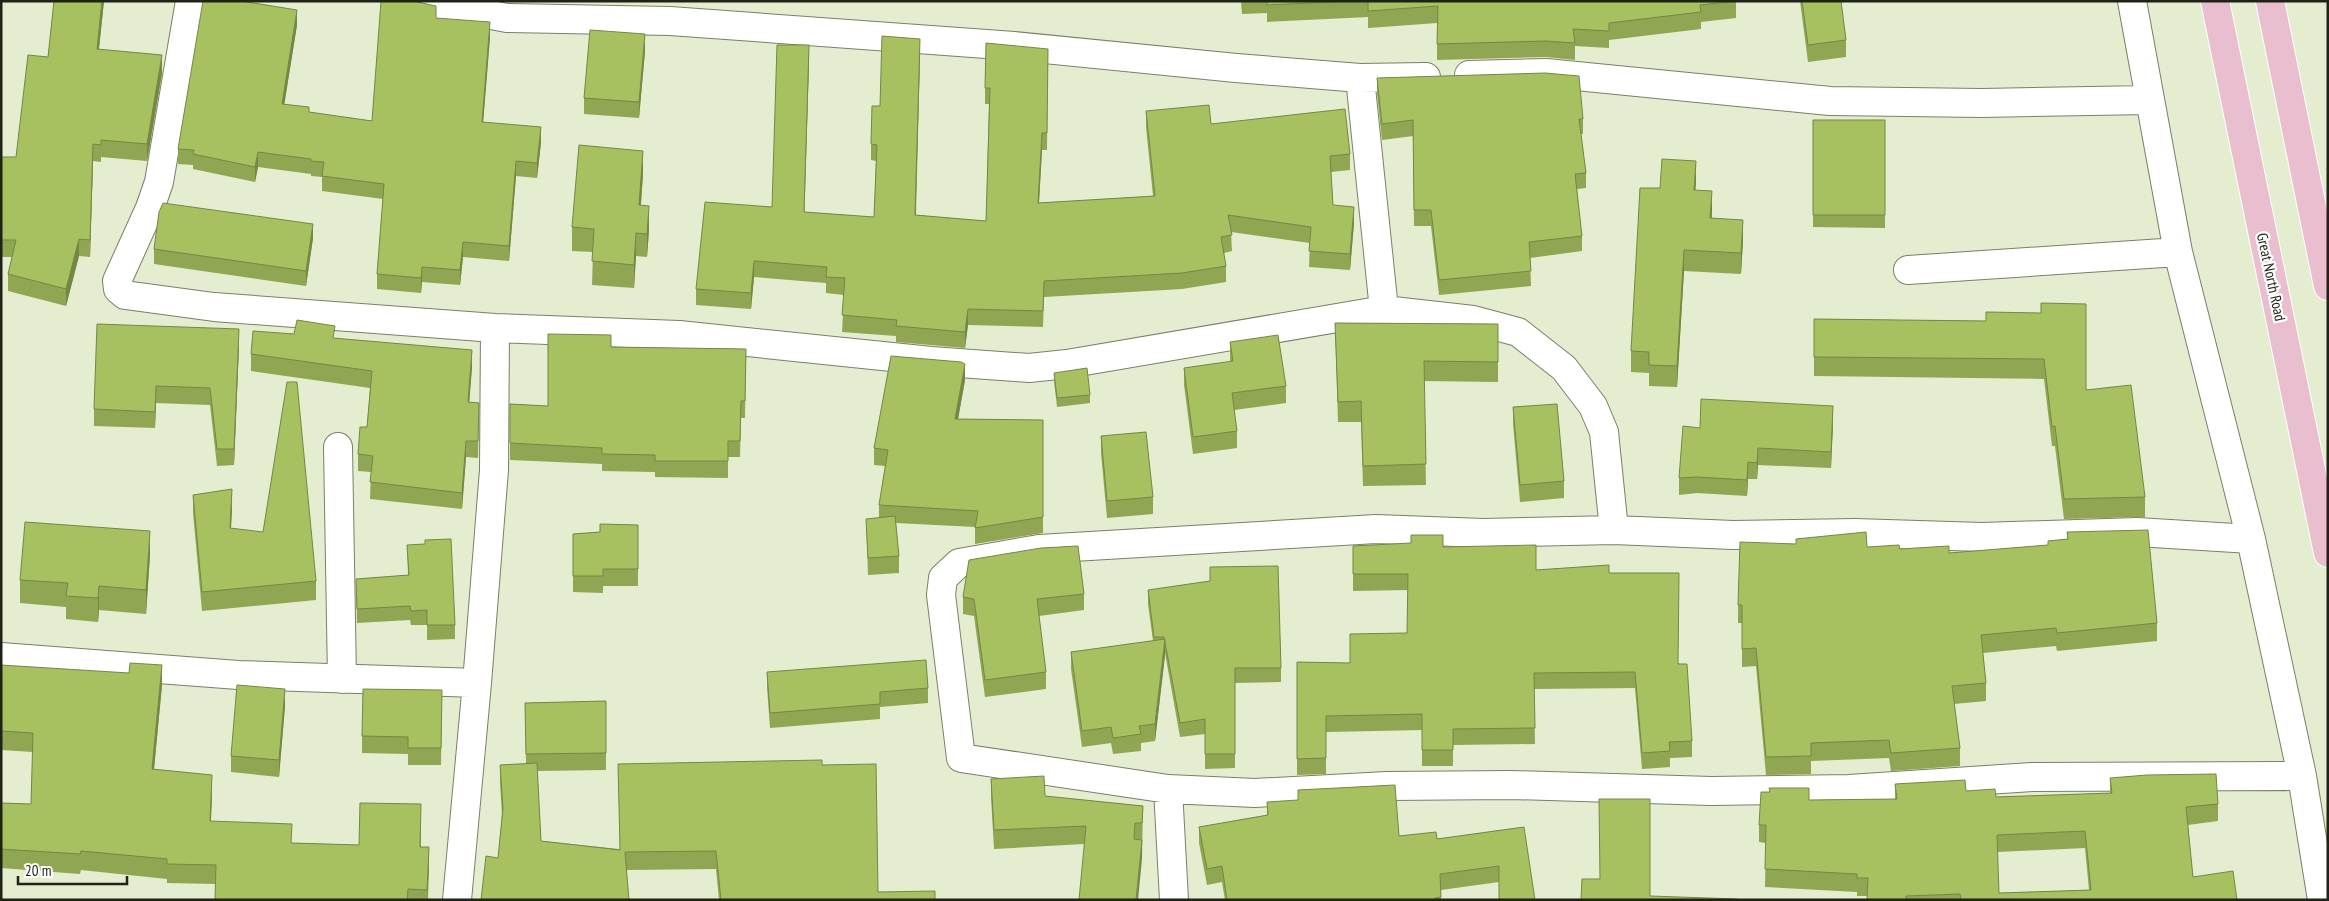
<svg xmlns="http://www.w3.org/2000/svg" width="2329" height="901" font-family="'PT Sans Narrow',sans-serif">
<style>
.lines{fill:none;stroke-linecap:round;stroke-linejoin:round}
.minor-casing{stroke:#788166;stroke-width:30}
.major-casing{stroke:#fff;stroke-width:30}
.minor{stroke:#fff;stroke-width:28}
.major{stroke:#e9bece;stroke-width:28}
.wall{fill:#90a653;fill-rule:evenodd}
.shaded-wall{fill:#758744}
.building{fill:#a7c161;stroke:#758744;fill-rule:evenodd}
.labels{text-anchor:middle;stroke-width:4.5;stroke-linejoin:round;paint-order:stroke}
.street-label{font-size:15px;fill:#1f2217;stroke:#fff}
</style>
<rect width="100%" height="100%" fill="#e4edcf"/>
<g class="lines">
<defs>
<path id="minor" d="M 190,1 L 159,182 L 150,208 L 117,281 L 118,289 L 125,295 L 214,307 L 495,328 L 679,335 L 931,361 L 1029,368 L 1067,364 L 1384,310 L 1473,320 L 1518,332 L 1564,368 L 1593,406 L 1604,432 L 1614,530
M 416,1 L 507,18 L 670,21 L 1014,46 L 1236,68 L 1360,78 L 1426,77
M 2132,1 L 2178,252 L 2251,539 L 2302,776 L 2322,900
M 1469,75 L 1546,73 L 1830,101 L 1982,103 L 2148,100
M 1360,78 L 1384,310
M 1908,270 L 2178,252
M 338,447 L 342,679
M 2251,539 L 2137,532 L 1982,537 L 1855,533 L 1733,535 L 1614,530 L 1483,533 L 1376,529 L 1039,549 L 959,563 L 943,578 L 941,595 L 961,758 L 1168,789 L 1255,793 L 1387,786 L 1512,785 L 1711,791 L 1849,789 L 2032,777 L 2302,776
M 1,657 L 238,675 L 477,683
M 1168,789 L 1174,900
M 457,900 L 477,683 L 494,470 L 495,328"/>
<path id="major" d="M 2215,1 L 2328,553
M 2270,1 L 2328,286"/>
</defs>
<!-- minor casing -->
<use href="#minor" class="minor-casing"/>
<!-- major casing -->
<use href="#major" class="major-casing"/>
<!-- minor -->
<use href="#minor" class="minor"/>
<!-- major -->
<use href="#major" class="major"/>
</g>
<!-- wall -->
<path class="wall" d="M 54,1 L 104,1 L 99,49 L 162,73 L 147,161 L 101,157 L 101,162 L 93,161 L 90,257 L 79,256 L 66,306 L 8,291 L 8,274 L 12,257 L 1,257 L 1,157 L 16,157 L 48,57 Z
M 1241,1 L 1736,1 L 1736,18 L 1701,22 L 1701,29 L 1609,40 L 1609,48 L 1575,46 L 1575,60 L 1546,57 L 1437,60 L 1437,23 L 1368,28 L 1368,17 L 1267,22 L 1267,13 L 1242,14 Z
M 1800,1 L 1841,1 L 1846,40 L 1846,57 L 1808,62 Z
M 436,18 L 490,37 L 483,122 L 541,142 L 537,178 L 516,176 L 509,261 L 463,257 L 460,285 L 422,282 L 421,293 L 377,289 L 377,274 L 383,199 L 322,191 L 322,177 L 311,176 L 311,174 L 258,167 L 255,182 L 193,169 L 193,165 L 178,164 L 178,149 L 297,25 L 284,104 L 309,112 L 372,121 Z
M 1048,49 L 1047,150 L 1042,150 L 1039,203 L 1153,196 L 1146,127 L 1146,111 L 1350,154 L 1350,170 L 1331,172 L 1333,205 L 1354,223 L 1350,270 L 1309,267 L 1310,243 L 1231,232 L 1232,251 L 1224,253 L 1226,266 L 1226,282 L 1182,289 L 1044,297 L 1043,327 L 968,325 L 965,348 L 896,342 L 896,336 L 842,332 L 844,295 L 826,293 L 826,283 L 754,277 L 751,309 L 696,305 L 696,289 L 772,207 L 809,61 L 804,212 L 874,217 L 876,161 L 871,160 L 871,144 L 880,106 L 920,55 L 916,215 L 986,221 L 989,104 L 985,104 L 985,88 Z
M 645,51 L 639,118 L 584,114 L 584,98 Z
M 1377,78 L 1583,119 L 1583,134 L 1581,134 L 1586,173 L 1586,188 L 1577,189 L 1582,236 L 1582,251 L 1530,258 L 1531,286 L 1439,295 L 1431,226 L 1414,226 L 1413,136 L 1382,140 L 1377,93 Z
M 1813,120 L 1885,120 L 1885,228 L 1813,227 Z
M 643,174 L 641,205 L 649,230 L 647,257 L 636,256 L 634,288 L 592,285 L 593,252 L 572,251 L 572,227 Z
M 1696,182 L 1695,190 L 1712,212 L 1712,218 L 1743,241 L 1741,274 L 1684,271 L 1677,387 L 1649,386 L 1649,373 L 1631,372 L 1631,351 L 1660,188 Z
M 313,238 L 306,286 L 154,264 L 154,249 Z
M 1986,312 L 2086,390 L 2145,497 L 2145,517 L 2064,519 L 2055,446 L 2052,446 L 2044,379 L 1814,376 L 1814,319 L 1986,321 Z
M 1335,323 L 1498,324 L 1498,382 L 1424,381 L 1426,485 L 1363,486 L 1361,422 L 1338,422 Z
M 335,338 L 472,367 L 469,402 L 479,403 L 478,458 L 466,457 L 462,509 L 370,499 L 371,472 L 358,471 L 358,454 L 367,427 L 370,388 L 251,371 L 251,354 Z
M 1230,342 L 1286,386 L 1286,403 L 1234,410 L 1237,431 L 1237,448 L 1193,454 L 1184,385 L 1184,368 L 1230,362 Z
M 239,346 L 234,465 L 217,466 L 210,405 L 156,403 L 155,428 L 94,426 L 94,409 Z
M 611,347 L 746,349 L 745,418 L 741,418 L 740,457 L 728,457 L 728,478 L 655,477 L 655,472 L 602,471 L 602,464 L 510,460 L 510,404 L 548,406 Z
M 1054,373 L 1090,395 L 1090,403 L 1057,407 L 1054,381 Z
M 965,380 L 958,419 L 1043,420 L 1043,533 L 975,544 L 975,527 L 896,523 L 899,556 L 899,573 L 868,575 L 866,519 L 879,518 L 879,505 L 885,466 L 874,465 L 874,448 Z
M 1513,407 L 1564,481 L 1564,498 L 1520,502 L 1513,424 Z
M 1833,423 L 1831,468 L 1758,465 L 1757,479 L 1748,479 L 1747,496 L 1697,493 L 1679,495 L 1679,478 L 1700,428 Z
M 1101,436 L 1153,497 L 1153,514 L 1107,518 L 1101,453 Z
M 193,495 L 232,508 L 231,528 L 316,581 L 316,600 L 202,611 L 193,513 Z
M 638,525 L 638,586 L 603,586 L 603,593 L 573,592 L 573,534 L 600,532 Z
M 2067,532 L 2157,623 L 2157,641 L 2057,651 L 2056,646 L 1983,653 L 1986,683 L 1986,701 L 1954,704 L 1960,748 L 1960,766 L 1891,771 L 1889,758 L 1811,761 L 1811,774 L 1766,775 L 1756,666 L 1742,667 L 1742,623 L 1738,623 L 1738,605 L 1796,544 L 1796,539 L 1867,547 L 1949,553 L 2048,545 L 2048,541 L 2067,539 Z
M 407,545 L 455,625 L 455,639 L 427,640 L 427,625 L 411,625 L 410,620 L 357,623 L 356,579 L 408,575 Z
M 1353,546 L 1443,547 L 1536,570 L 1609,573 L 1679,664 L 1692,741 L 1692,757 L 1670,758 L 1670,767 L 1642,769 L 1635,688 L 1534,689 L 1535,744 L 1453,745 L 1453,766 L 1422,766 L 1422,730 L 1326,732 L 1326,774 L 1297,775 L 1297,662 L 1350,663 L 1407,633 L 1408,590 L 1353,591 Z
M 150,555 L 146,614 L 99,610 L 98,622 L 66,619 L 66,607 L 20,603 L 20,580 Z
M 1148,590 L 1281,668 L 1281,682 L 1235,683 L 1235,768 L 1205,769 L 1205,734 L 1180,737 L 1165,653 L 1155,741 L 1141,743 L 1141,751 L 1113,754 L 1111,743 L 1082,747 L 1071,669 L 1071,652 L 1153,641 L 1148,604 Z
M 1084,594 L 1084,610 L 1039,616 L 1046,672 L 1046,689 L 985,697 L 974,616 L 963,614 L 963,597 Z
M 1,665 L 162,685 L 154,770 L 212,794 L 211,821 L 292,843 L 359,845 L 421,824 L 421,847 L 429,867 L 428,900 L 215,900 L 216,884 L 167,883 L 167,879 L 81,870 L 80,874 L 1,868 L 1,803 L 31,804 L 33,752 L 1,750 Z
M 767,672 L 928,688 L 928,703 L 880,707 L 880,719 L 770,728 L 767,687 Z
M 606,701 L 606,770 L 537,771 L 541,841 L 619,849 L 822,765 L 878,892 L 935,900 L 719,900 L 716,869 L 627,870 L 498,858 L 502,815 L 500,783 L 500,765 L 526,764 L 525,703 Z
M 285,706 L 279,777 L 231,772 L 231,756 Z
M 442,707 L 441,765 L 408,765 L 408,754 L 362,753 L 362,736 Z
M 2110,778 L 2218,804 L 2218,821 L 2188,825 L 2193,877 L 2237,900 L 1867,900 L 1867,896 L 1857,896 L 1857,892 L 1765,887 L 1766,843 L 1759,842 L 1759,825 L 1809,800 L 1895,799 L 1895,784 L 1966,791 L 1996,797 L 2110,793 ZM 2085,848 L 2089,890 L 1999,893 L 1997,852 Z
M 991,779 L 1045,796 L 1143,806 L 1142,859 L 1084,844 L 994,849 L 991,797 Z
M 1267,802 L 1399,836 L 1437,839 L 1524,827 L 1499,882 L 1441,890 L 1441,900 L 1225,900 L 1222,882 L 1207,885 L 1199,843 L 1199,827 L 1267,815 Z"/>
<!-- shaded-wall -->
<path class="shaded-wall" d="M 102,1 L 104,1 L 97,66 L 97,49 Z
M 297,10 L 297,25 L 282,119 L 282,104 Z
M 490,22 L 490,37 L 482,137 L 482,122 Z
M 645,34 L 645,51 L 639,118 L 639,102 Z
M 920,39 L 920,55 L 915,231 L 915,215 Z
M 809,45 L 809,61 L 804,228 L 804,212 Z
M 162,55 L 162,73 L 147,161 L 147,144 Z
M 541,127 L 541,142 L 537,178 L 537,163 Z
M 1042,133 L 1042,150 L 1038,219 L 1038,203 Z
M 93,144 L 93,161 L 90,257 L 90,240 Z
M 643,151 L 643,174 L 639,229 L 639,205 Z
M 258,152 L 258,167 L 255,182 L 255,167 Z
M 516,161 L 516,176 L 509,261 L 509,246 Z
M 1696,161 L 1696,182 L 1694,211 L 1694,190 Z
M 1712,191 L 1712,212 L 1710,239 L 1710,218 Z
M 649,206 L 649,230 L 647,257 L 647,234 Z
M 1354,207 L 1354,223 L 1350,270 L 1350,254 Z
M 1743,220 L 1743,241 L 1741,274 L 1741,253 Z
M 313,224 L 313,238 L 306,286 L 306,271 Z
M 636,233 L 636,256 L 634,288 L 634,265 Z
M 79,239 L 79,256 L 66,306 L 66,289 Z
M 463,242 L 463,257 L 460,285 L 460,270 Z
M 1684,250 L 1684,271 L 1677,387 L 1677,366 Z
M 754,261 L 754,277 L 751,309 L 751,293 Z
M 422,267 L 422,282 L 421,293 L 421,278 Z
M 968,309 L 968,325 L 965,348 L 965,332 Z
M 239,329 L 239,346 L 234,465 L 234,449 Z
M 472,350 L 472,367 L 468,419 L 468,402 Z
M 965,364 L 965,380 L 955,436 L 955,419 Z
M 156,386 L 156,403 L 155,428 L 155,412 Z
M 1833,406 L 1833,423 L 1831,468 L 1831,452 Z
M 466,441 L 466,457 L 462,509 L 462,493 Z
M 1758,448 L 1758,465 L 1757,479 L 1757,463 Z
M 1748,462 L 1748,479 L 1747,496 L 1747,480 Z
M 232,489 L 232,508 L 230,547 L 230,528 Z
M 150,531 L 150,555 L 146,614 L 146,590 Z
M 99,586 L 99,610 L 98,622 L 98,598 Z
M 1165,639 L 1165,656 L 1155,741 L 1155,724 Z
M 162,665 L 162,685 L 152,789 L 152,769 Z
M 285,689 L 285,706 L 279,777 L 279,760 Z
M 212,775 L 212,794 L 210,840 L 210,821 Z
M 1142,840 L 1142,859 L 1138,900 L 1136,900 Z
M 429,847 L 429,867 L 427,900 L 427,890 Z"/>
<!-- building -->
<path class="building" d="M 54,1 L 102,1 L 97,49 L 162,55 L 147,144 L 101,140 L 101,145 L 93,144 L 90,240 L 79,239 L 66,289 L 8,274 L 16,240 L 1,240 L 1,157 L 16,157 L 28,55 L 48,57 Z
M 203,1 L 241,1 L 297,10 L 282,104 L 309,107 L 309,112 L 372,121 L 381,1 L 413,1 L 436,6 L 436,18 L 490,22 L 482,122 L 541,127 L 537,163 L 516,161 L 509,246 L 463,242 L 460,270 L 422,267 L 421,278 L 377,274 L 384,184 L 322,176 L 324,162 L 311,161 L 311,159 L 258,152 L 255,167 L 193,154 L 194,150 L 178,149 Z
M 1267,1 L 1351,1 L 1267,5 Z
M 1368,1 L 1736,1 L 1700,5 L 1701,12 L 1609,23 L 1609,31 L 1573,29 L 1575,43 L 1546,41 L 1437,44 L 1438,6 L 1368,11 Z
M 1802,1 L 1841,1 L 1846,40 L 1808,45 Z
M 590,30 L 645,34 L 639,102 L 584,98 Z
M 882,36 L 920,39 L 915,215 L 986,221 L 990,88 L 985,88 L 986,43 L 1048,49 L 1047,133 L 1042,133 L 1038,203 L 1155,196 L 1146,111 L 1209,105 L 1211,124 L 1345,109 L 1350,154 L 1330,156 L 1333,205 L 1354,207 L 1350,254 L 1309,251 L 1311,227 L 1228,215 L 1232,235 L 1221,237 L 1226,266 L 1182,273 L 1044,281 L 1043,311 L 968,309 L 965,332 L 896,326 L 897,320 L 842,315 L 845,278 L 826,277 L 827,267 L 754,261 L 751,293 L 696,289 L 705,202 L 772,207 L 777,45 L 809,45 L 804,212 L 874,217 L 877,145 L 871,144 L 872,106 L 880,106 Z
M 1545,73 L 1579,76 L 1583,119 L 1579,119 L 1586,173 L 1575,174 L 1582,236 L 1529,242 L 1531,271 L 1439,280 L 1431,210 L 1414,210 L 1413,120 L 1382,124 L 1377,78 Z
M 1813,120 L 1885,120 L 1885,215 L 1813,215 Z
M 579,145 L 643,151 L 639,205 L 649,206 L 647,234 L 636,233 L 634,265 L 592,261 L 594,229 L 572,227 Z
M 1662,159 L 1696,161 L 1694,190 L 1712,191 L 1710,218 L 1743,220 L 1741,253 L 1684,250 L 1677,366 L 1649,365 L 1649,352 L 1631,351 L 1640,188 L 1660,188 Z
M 163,203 L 313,224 L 306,271 L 154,249 L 159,212 Z
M 2041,303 L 2086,304 L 2086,390 L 2131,385 L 2145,497 L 2064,499 L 2055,426 L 2052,427 L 2044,359 L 1814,357 L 1814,319 L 1986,321 L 1986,312 L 2041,313 Z
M 297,320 L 335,326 L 333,338 L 472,350 L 468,402 L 479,403 L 478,441 L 466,441 L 462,493 L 370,482 L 373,456 L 358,454 L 360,427 L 367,427 L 372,371 L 251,354 L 253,331 L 294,334 Z
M 1335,323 L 1498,324 L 1498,362 L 1424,361 L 1426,464 L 1363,466 L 1361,401 L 1338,402 Z
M 97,324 L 239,329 L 234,449 L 217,449 L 210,388 L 156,386 L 155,412 L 94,409 Z
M 548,334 L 611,335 L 611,347 L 746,349 L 745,401 L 741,401 L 740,441 L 728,441 L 728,461 L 655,461 L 655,455 L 602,454 L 602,448 L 510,443 L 510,404 L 548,406 Z
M 1278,335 L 1286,386 L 1232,393 L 1237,431 L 1193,437 L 1184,368 L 1233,361 L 1230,342 Z
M 891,356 L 961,362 L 965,364 L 955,419 L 1043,420 L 1043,517 L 975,528 L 978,511 L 879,505 L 888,450 L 874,448 Z
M 1087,368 L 1090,395 L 1057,398 L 1054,373 Z
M 287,382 L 297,382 L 316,581 L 202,592 L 193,495 L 232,489 L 230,528 L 263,532 Z
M 1701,399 L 1833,406 L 1831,452 L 1758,448 L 1757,463 L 1748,462 L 1747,480 L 1697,477 L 1679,478 L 1683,426 L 1700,428 Z
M 1557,404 L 1564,481 L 1520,485 L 1513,407 Z
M 1146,432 L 1153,497 L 1107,501 L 1101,436 Z
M 895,516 L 899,556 L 868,558 L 866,519 Z
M 25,522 L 150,531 L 146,590 L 99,586 L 98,598 L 66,596 L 68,583 L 20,580 Z
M 600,524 L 638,525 L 638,569 L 603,569 L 603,576 L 573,576 L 573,534 L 600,532 Z
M 2148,530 L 2157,623 L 2057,633 L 2056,628 L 1981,635 L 1986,683 L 1952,686 L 1960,748 L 1891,753 L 1889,740 L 1811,743 L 1811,756 L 1766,757 L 1756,648 L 1742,649 L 1742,605 L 1738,605 L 1740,542 L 1796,544 L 1796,539 L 1866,532 L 1867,547 L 1899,545 L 1900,549 L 1949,546 L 1949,553 L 2048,545 L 2048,541 L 2068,539 L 2067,532 Z
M 1411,535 L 1443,535 L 1443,547 L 1536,545 L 1536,570 L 1609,565 L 1609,573 L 1679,573 L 1678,664 L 1687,664 L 1692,741 L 1669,742 L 1670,751 L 1642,753 L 1635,672 L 1534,673 L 1535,728 L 1453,729 L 1453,750 L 1422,750 L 1422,714 L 1326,716 L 1326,758 L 1297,759 L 1297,662 L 1350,663 L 1350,634 L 1407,633 L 1408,574 L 1353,574 L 1353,546 L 1411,543 Z
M 451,539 L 455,625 L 427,625 L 427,610 L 411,611 L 410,606 L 357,609 L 356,579 L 409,575 L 407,545 L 425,544 L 425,540 Z
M 1078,546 L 1084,594 L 1037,599 L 1046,672 L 985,680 L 974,599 L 963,597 L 969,560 L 1041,548 Z
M 1278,566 L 1281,668 L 1235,668 L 1235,754 L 1205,754 L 1205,719 L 1180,723 L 1164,637 L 1154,637 L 1148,590 L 1210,581 L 1210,567 Z
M 1165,639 L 1155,724 L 1139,726 L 1141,734 L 1113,738 L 1111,727 L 1082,731 L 1071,652 Z
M 926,660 L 928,688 L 880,692 L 880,704 L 770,713 L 767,672 Z
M 130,663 L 162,665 L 152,769 L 212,775 L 210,821 L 292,824 L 291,843 L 359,845 L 360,803 L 421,804 L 420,847 L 429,847 L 427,890 L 408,889 L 407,900 L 215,900 L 216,865 L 167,864 L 167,859 L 81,851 L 80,854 L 1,849 L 1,803 L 31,804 L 33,733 L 1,731 L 1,665 L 129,673 Z
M 237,685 L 285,689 L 279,760 L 231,756 Z
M 363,689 L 442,690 L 441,748 L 408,748 L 408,737 L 362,736 Z
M 606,701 L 606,753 L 526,754 L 525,703 Z
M 822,760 L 822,765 L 876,764 L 878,892 L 935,891 L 935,900 L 721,900 L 716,851 L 625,852 L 629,900 L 481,900 L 486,856 L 498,858 L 503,808 L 500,765 L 537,763 L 541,841 L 620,850 L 618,764 Z
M 2216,774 L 2218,804 L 2186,807 L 2193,877 L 2233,871 L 2237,900 L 1961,900 L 1960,894 L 1906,896 L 1906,900 L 1867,900 L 1868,878 L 1857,878 L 1857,874 L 1765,869 L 1766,825 L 1759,825 L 1761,792 L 1770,792 L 1769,788 L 1809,788 L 1809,800 L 1897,799 L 1895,784 L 1965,780 L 1966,791 L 1995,789 L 1996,797 L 2112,793 L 2110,778 L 2147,775 ZM 2085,831 L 2091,890 L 1999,893 L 1997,835 Z
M 1044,776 L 1045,796 L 1143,806 L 1142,823 L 1135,823 L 1134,839 L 1142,840 L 1136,900 L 1079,900 L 1086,826 L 994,830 L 991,779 Z
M 1395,785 L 1399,836 L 1436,832 L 1437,839 L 1524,827 L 1535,900 L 1499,900 L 1499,866 L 1440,874 L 1441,897 L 1435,898 L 1435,900 L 1227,900 L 1222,866 L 1207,869 L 1199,827 L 1268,815 L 1267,802 L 1298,800 L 1298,790 Z
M 1599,799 L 1650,799 L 1650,896 L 1737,899 L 1737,900 L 1581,900 L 1582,879 L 1600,879 Z"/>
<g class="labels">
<!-- street labels -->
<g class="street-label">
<text transform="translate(2271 277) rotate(78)" y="5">Great North Road</text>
</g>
</g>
<!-- border -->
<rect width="2329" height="901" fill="none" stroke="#1f2217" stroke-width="5"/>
<!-- scale -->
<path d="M18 876v8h109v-8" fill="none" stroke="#1f2217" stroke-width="2.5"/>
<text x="25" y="876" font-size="15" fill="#1f2217" stroke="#ffffff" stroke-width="4" paint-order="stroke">20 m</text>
</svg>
